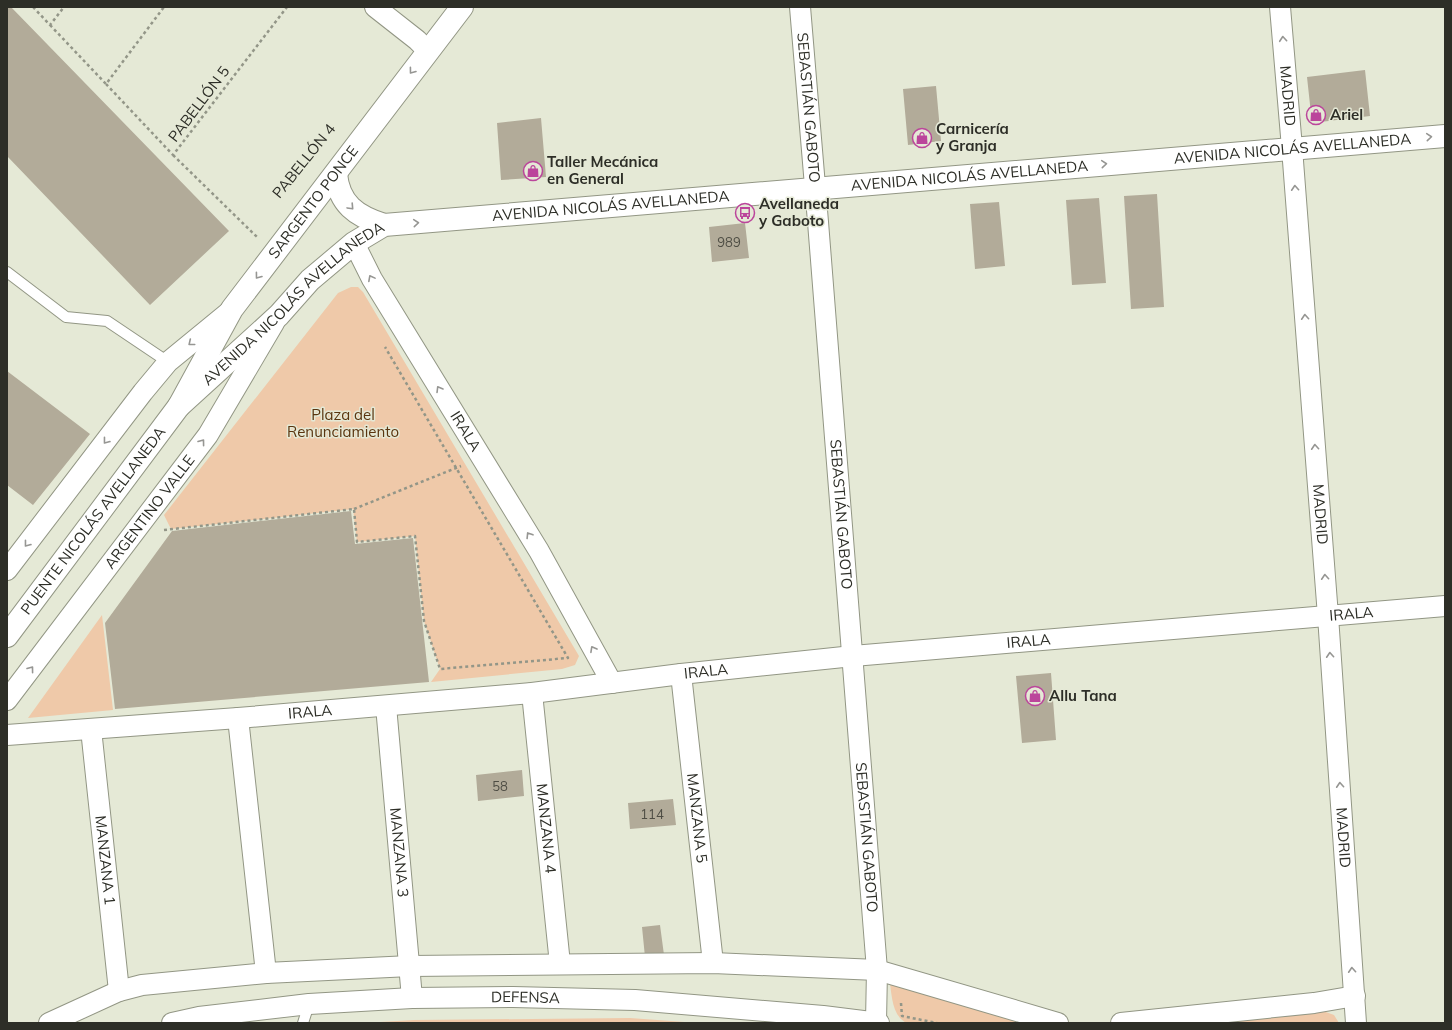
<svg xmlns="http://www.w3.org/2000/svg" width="1452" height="1030" font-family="Mulish,sans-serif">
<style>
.green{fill:#efc9a9}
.building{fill:#b2ab99}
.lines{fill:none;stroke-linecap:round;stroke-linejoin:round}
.service-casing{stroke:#929684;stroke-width:12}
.minor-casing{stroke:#929684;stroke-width:22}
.secondary-casing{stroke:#929684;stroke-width:24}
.path{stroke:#939688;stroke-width:2.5;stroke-dasharray:3 3;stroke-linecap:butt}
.service{stroke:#fff;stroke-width:10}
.minor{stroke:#fff;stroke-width:20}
.secondary{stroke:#fff;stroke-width:22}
.oneway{stroke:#969693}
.labels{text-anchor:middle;stroke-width:3;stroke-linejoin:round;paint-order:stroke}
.number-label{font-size:13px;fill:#4e4d44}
.street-label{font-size:15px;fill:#2d2e27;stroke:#e5e9d6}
.poi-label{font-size:15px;font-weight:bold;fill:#2d2e27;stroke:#e5e9d6;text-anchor:start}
.park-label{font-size:15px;fill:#5a350f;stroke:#e5e9d6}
</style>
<rect width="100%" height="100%" fill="#e5e9d6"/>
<!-- green -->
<path class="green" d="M 351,287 L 358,287 L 363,292 L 579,656 L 575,665 L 562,669 L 431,682 L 440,669 L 424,621 L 415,536 L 357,542 L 353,509 L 171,529 L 164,515 L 338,293 Z
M 102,615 L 113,710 L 28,718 Z
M 889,977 L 1020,1023 L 907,1023 C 891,1016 892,993 889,977 Z
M 1323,1011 L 1334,1015 L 1339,1023 L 1207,1023 Z
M 630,1018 L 698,1023 L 363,1023 L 414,1020 Z"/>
<!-- building -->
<path class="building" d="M 7,7 L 11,7 L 229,231 L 150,305 L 7,156 Z
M 1365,70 L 1370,116 L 1312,123 L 1307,77 Z
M 936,86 L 941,141 L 908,145 L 903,89 Z
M 541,118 L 546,177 L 501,180 L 497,123 Z
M 1157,194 L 1164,307 L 1131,309 L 1124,196 Z
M 1099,198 L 1106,283 L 1072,285 L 1066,200 Z
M 999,202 L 1005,266 L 975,269 L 970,204 Z
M 745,223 L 749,258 L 712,262 L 709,227 Z
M 7,371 L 90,434 L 33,505 L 7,485 Z
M 351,511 L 355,544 L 413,538 L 429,682 L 115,709 L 105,623 L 172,531 Z
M 1051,673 L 1056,740 L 1022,743 L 1016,676 Z
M 522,770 L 524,796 L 478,801 L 476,775 Z
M 673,799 L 676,825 L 630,829 L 628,803 Z
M 660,925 L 664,955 L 645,957 L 642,927 Z"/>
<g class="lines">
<defs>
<path id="service" d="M 7,272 L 66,317 L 107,321 L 168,362
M 303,1023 L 309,1004"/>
<g id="minor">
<path d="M 375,7 L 417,40 L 428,51"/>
<path id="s1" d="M 800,7 L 818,222 L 877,970 L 876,1022"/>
<path id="s2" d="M 1280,7 L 1292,148 L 1328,616 L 1356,1023"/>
<path id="s3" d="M 354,243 L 372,279 L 539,551 L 612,683"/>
<path d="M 7,570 L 143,392 L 168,362 L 229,312"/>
<path id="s4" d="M 681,674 L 713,963"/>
<path id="s5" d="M 532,693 L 560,964"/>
<path id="s6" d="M 7,700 L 208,435 L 274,323"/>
<path id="s7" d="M 386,706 L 412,998"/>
<path d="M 238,718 L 266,973"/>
<path id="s8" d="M 91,729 L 119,991"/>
<path id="s9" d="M 7,735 L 238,718 L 532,693 L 681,674 L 853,656 L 1445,606"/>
<path d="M 49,1023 L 119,991 L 142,985 L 266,973 L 410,966 L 713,963 L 877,970 L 1058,1023"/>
<path id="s10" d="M 172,1023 L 199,1017 L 309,1004 L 412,998 L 513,997 L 635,1000 L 823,1016 L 879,1023"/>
<path d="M 1121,1023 L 1314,1003 L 1355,996"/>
</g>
<g id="secondary">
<path d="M 336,174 C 339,204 356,216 384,225"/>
<path id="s11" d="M 179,406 L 279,315 L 310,280 L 354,243 L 384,225 L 1445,136"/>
<path id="s12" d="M 7,636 L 179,406 L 232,309 L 462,7"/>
</g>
</defs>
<!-- service casing -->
<use href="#service" class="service-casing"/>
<!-- minor casing -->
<use href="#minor" class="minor-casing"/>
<!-- secondary casing -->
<use href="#secondary" class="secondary-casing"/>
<!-- path -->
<path class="path" d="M 33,7 L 50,25 L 64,7
M 50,25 L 106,84 L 164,7
M 106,84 L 173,155 L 287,7
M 173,155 L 257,237 L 257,236
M 354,509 L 461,466
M 164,530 L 354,509 L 357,542 L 415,536 L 424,621 L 440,669 L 568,658 L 385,347
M 901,1003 L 902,1016 L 937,1023"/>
<!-- service -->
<use href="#service" class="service"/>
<!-- minor -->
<use href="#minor" class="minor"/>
<!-- secondary -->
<use href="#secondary" class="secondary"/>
</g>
<!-- one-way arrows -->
<defs><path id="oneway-chevron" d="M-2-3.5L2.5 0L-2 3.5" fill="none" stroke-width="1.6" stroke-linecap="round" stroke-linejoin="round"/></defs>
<g class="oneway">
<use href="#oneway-chevron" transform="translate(1283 39) rotate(-95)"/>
<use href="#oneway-chevron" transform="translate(412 71) rotate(127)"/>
<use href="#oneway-chevron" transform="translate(1429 137) rotate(-5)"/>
<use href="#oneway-chevron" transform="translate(1104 164) rotate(-5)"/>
<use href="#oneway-chevron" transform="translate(1295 188) rotate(-94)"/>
<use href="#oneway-chevron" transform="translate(351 207) rotate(47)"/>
<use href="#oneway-chevron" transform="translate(416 223) rotate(-5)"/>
<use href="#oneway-chevron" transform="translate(258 276) rotate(127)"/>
<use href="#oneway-chevron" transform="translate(371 278) rotate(-118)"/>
<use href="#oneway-chevron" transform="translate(1305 317) rotate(-94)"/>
<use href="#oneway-chevron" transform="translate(191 343) rotate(141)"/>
<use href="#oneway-chevron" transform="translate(439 389) rotate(-121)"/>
<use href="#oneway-chevron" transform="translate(106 441) rotate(128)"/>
<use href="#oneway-chevron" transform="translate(202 442) rotate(-53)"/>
<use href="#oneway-chevron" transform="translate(1315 447) rotate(-94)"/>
<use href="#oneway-chevron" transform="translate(529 535) rotate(-122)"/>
<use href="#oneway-chevron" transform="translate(27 544) rotate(128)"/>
<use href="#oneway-chevron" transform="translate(1325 577) rotate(-94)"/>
<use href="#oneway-chevron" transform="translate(593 649) rotate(-119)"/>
<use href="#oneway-chevron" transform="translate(1330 655) rotate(-94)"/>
<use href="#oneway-chevron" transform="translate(31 669) rotate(-53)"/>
<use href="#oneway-chevron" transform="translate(1340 785) rotate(-94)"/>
<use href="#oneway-chevron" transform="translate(1352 970) rotate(-94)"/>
</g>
<!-- icons -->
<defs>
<symbol id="shop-ring" viewBox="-11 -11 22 22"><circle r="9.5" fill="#e5e9d6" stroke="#bb459b" stroke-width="1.5"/><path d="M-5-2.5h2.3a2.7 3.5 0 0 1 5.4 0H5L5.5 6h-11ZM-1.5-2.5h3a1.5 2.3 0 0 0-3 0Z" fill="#bb459b"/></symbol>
<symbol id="bus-ring" viewBox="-11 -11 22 22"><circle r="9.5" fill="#e5e9d6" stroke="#bb459b" stroke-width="1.5"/><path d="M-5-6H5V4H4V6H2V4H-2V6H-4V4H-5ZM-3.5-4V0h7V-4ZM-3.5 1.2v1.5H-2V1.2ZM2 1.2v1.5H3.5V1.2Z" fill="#bb459b"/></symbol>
</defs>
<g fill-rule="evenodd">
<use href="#shop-ring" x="1305" y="104" width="22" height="22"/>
<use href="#shop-ring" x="911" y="127" width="22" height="22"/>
<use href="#shop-ring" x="522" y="160" width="22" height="22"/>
<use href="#bus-ring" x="734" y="202" width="22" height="22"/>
<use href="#shop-ring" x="1024" y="685" width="22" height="22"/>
</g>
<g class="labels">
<!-- number labels -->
<g class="number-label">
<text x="729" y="247">989</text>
<text x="500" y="791">58</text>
<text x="652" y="819">114</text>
</g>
<!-- street labels -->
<g class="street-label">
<text dy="5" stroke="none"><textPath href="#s2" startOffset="89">MADRID</textPath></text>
<text transform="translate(199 104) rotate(-53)" y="5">PABELLÓN 5</text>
<text dy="5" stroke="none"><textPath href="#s1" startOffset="101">SEBASTIÁN GABOTO</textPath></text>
<text dy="5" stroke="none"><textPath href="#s11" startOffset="1186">AVENIDA NICOLÁS AVELLANEDA</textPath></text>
<text transform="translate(304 161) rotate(-51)" y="5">PABELLÓN 4</text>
<text dy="5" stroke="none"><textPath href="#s11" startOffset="862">AVENIDA NICOLÁS AVELLANEDA</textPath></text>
<text dy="5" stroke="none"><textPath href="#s12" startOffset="532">SARGENTO PONCE</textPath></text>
<text dy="5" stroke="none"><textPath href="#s11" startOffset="502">AVENIDA NICOLÁS AVELLANEDA</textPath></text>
<text dy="5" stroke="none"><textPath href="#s11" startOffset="154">AVENIDA NICOLÁS AVELLANEDA</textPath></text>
<text dy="5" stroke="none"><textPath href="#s3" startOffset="219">IRALA</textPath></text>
<text dy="5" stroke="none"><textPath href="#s6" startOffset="236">ARGENTINO VALLE</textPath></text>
<text dy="5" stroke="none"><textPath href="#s1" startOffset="509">SEBASTIÁN GABOTO</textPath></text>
<text dy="5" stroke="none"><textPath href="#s2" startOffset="509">MADRID</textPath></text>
<text dy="5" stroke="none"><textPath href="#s12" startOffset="144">PUENTE NICOLÁS AVELLANEDA</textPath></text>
<text dy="5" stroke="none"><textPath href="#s9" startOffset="1350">IRALA</textPath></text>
<text dy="5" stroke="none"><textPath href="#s9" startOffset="1026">IRALA</textPath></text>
<text dy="5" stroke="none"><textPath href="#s9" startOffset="702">IRALA</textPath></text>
<text dy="5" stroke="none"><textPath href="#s9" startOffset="304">IRALA</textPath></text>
<text dy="5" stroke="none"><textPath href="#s4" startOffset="145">MANZANA 5</textPath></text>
<text dy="5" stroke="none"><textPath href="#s5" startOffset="136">MANZANA 4</textPath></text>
<text dy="5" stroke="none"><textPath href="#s1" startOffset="833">SEBASTIÁN GABOTO</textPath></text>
<text dy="5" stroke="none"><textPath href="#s2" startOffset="833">MADRID</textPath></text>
<text dy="5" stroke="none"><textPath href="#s7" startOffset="147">MANZANA 3</textPath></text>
<text dy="5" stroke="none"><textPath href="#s8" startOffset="132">MANZANA 1</textPath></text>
<text dy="5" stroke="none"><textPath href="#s10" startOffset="355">DEFENSA</textPath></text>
</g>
<!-- poi labels -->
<g class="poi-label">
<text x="1330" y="120">Ariel</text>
<text x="936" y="134">Carnicería<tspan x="936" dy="17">y Granja</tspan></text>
<text x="547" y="167">Taller Mecánica<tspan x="547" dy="17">en General</tspan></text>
<text x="759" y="209">Avellaneda<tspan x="759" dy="17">y Gaboto</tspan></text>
<text x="1049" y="701">Allu Tana</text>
</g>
<!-- park labels -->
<g class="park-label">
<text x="343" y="420">Plaza del<tspan x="343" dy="17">Renunciamiento</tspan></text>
</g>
</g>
<!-- border -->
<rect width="1452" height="1030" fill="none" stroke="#2d2e27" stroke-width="16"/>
</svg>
